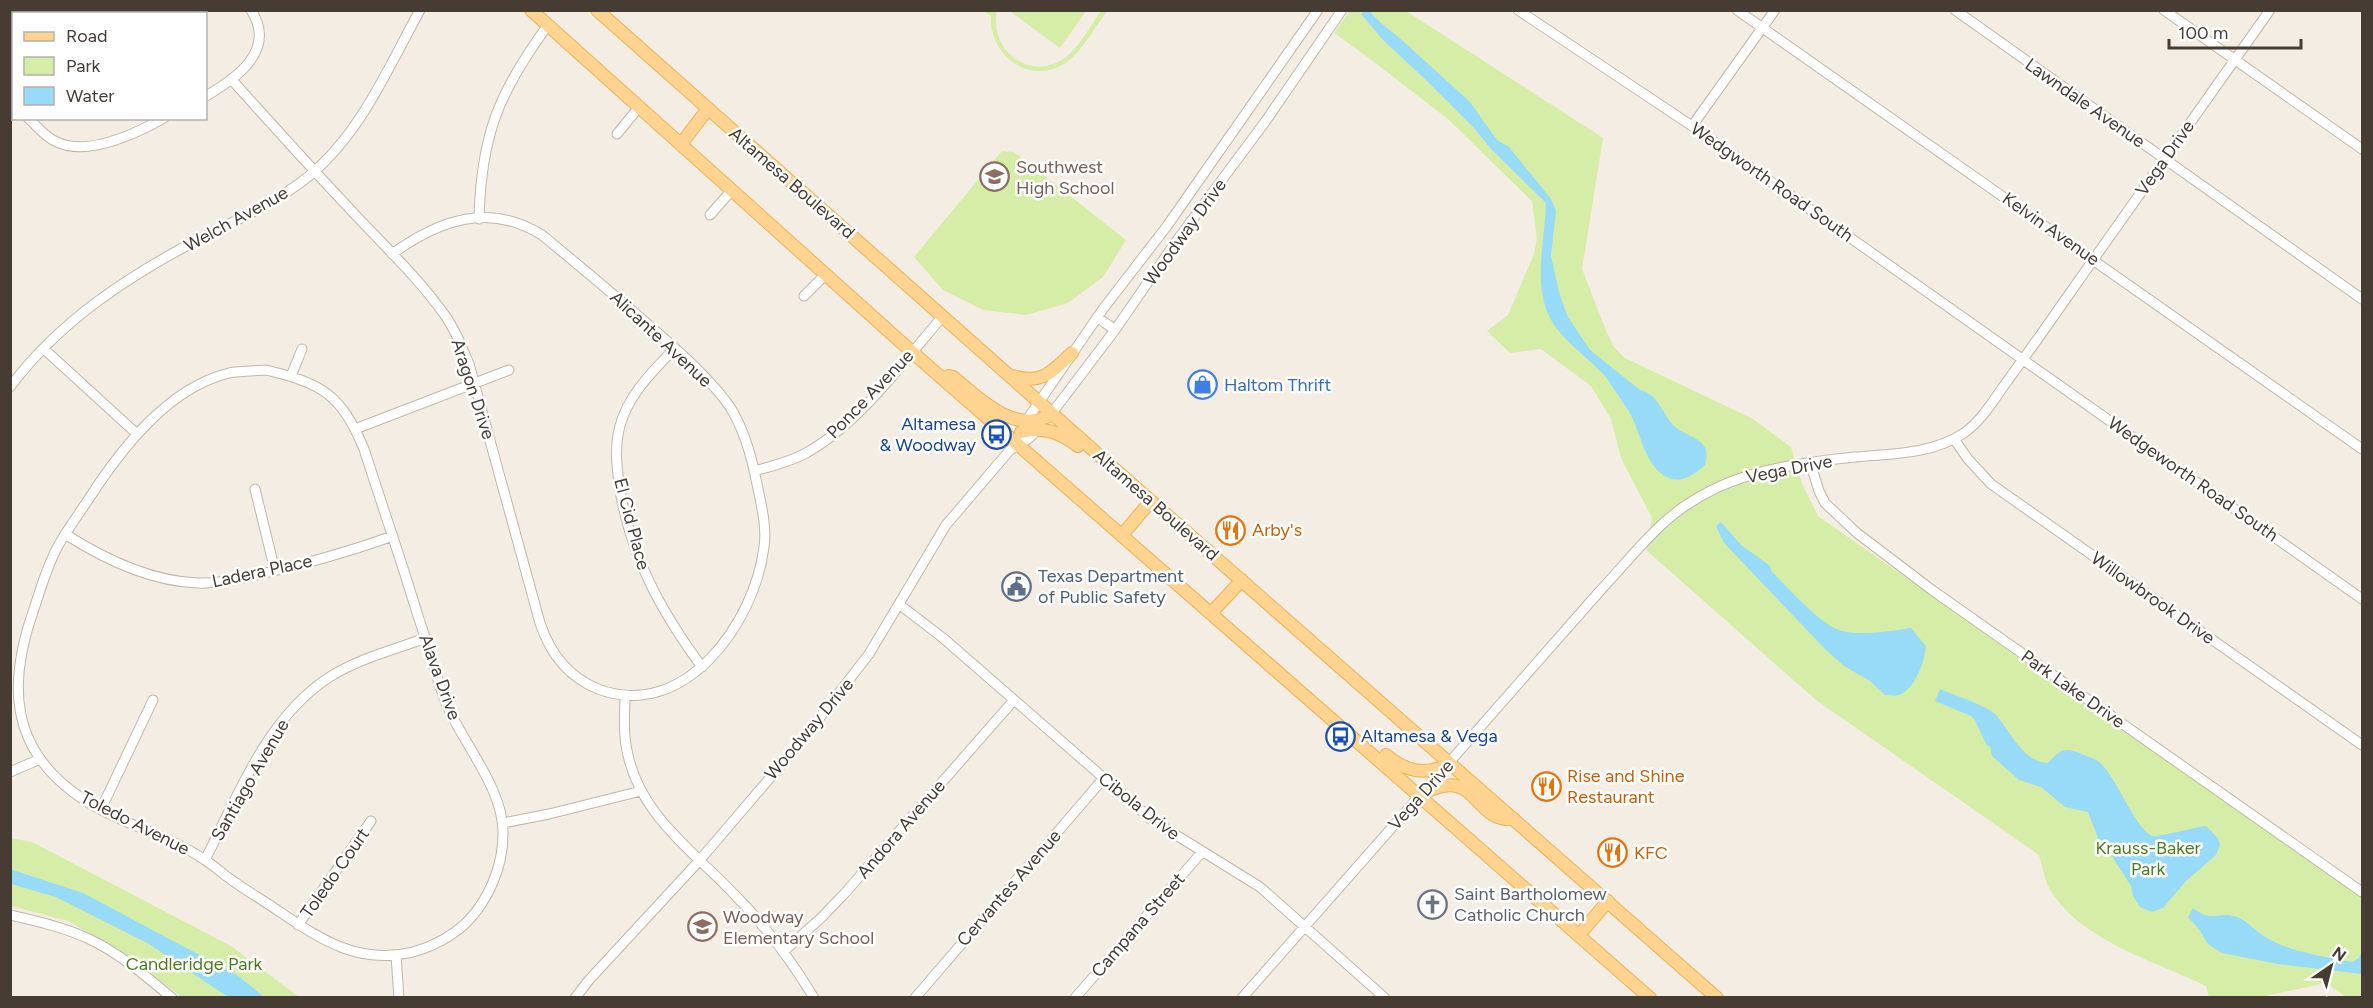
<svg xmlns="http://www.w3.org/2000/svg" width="2373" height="1008" font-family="Figtree,sans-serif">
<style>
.green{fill:#d5eda7}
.water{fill:#98dbf8}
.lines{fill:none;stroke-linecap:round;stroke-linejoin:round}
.minor-casing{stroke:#c3b6a8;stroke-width:11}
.major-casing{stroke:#f0b154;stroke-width:14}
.minor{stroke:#fff;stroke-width:9}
.major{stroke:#ffd490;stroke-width:12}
.labels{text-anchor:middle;stroke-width:5;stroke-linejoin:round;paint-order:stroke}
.street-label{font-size:18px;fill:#463c33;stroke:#fff}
.education-label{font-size:18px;fill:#785e54;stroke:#fff;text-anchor:start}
.shop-label{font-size:18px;fill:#366cbe;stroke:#fff;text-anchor:start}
.transit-label{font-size:18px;fill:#164399;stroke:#fff;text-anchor:end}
.food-label{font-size:18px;fill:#c56008;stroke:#fff;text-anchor:start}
.service-label{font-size:18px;fill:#4e5e75;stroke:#fff;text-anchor:start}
.park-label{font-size:18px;fill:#4d7d20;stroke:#fff}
.worship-label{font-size:18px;fill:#5b616d;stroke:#fff;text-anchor:start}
</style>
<rect width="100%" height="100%" fill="#f4ede3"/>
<!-- green -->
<path class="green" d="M 988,10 L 997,11 C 989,47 1025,80 1060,61 C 1078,51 1089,27 1101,11 L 1107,11 C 1095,27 1083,50 1067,62 C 1031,87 989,56 991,16 L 986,13 Z
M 1008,10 L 1086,10 L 1086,11 L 1060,48 Z
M 1350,11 L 1406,11 L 1603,138 L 1582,269 L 1607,333 L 1614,347 L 1625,358 L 1753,419 L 1791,447 L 1802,484 L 1818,516 L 2362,897 L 2362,997 L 2346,997 L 2326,983 L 2260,997 L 2209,997 L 2206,986 C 2155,961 2077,940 2048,886 C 2044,877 2042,865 2039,855 L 1816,700 L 1646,550 L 1652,518 L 1621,458 L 1611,419 L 1591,386 L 1541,349 L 1510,353 L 1487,331 L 1508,315 L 1534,254 L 1537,239 L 1532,201 L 1449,120 L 1369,58 L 1334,33 Z
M 1002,151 L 1014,152 L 1126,240 L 1103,277 L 1068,303 L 1026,315 L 983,310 L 943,290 L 914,257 Z
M 10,838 L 32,842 L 231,946 L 299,997 L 181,997 L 131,957 L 68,921 L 11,906 Z"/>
<!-- water -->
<path class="water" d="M 1365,11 L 1369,11 L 1381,23 L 1403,41 L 1470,102 L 1497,140 L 1509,147 L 1551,199 L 1556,211 L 1551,256 L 1560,296 L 1568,317 L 1590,350 L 1640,390 C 1659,395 1661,411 1672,424 C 1681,434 1697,436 1704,446 C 1708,452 1706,459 1705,465 C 1694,475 1680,485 1665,476 C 1644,464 1640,429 1628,410 C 1620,399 1613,387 1605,376 C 1589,358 1559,338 1549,316 C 1533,282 1545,240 1546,203 L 1491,149 L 1474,128 L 1428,82 L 1383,40 L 1361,14 Z
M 1721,522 L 1741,545 L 1769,565 L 1772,572 C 1789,588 1820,625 1842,631 C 1863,636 1891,631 1911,628 L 1926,646 C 1925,661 1915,689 1899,695 C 1895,696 1889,695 1885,695 L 1870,681 L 1844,666 L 1826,650 L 1724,543 L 1716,526 Z
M 1940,689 C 1952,694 1987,706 1995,714 C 2010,730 2023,763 2048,763 C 2060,749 2066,746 2084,755 C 2089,757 2096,759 2100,763 C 2118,779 2134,827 2152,836 C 2156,838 2195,827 2206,826 L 2218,838 L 2220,845 L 2216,855 L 2186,881 L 2163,908 L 2152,912 L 2140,907 L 2133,896 L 2131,886 L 2106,847 L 2098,838 L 2088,812 L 2065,807 L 2041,787 L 2019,780 L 1992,756 L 1990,747 L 1986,744 L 1975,720 L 1971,716 L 1935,701 Z
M 10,869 L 83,893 L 237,975 L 264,997 L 228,997 L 149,944 L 56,897 L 11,884 Z
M 2193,908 C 2213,924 2219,910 2237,917 C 2249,922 2256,932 2267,938 C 2294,953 2323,956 2352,962 L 2359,958 L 2362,950 L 2362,974 L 2278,964 L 2222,953 L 2208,944 L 2199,929 L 2188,917 Z"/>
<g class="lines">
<defs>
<path id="minor" d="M 88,10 L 91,14
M 1518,10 L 1692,126 L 2362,599
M 1737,10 L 2362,449
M 1955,10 L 2362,299
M 2164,10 L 2362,149
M 231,79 C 270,122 309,166 349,208 C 381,243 417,276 444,314 C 455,329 462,347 469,364 L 540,623 C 550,653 568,677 598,689 C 685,722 755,622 764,547 C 767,526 761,504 757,484 C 752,458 744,429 730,407 C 711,380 685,357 660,335 C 622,301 582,268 542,235 C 489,202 439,220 392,254
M 206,96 C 237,78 277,50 251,10
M 10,104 L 14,106
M 28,118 C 37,126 46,138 57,142 C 88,157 137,133 164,118
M 1692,126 L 1775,10
M 617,134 L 640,106
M 710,215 L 732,190
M 479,219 C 481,135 499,92 548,25
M 804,296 L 826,274
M 1097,317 L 1115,330
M 675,348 C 653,371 628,395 620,426 C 614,447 617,469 620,490 C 631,557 662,613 702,667
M 44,349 L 137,434
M 266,370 C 324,384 341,395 364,449 C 382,505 401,560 418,616 C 428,644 435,675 446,703 C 463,744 504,789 503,834 C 503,866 489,900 466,923 C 450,938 434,946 413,952 C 360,965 323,941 280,912 C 266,902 250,893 236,883 C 225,876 216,867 205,860 C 165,833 116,823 77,795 C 10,747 8,684 33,612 C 40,591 46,569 57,548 C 66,531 79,514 90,497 C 122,448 168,388 229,373 C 241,371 254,371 266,370 Z
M 291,376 L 302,349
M 10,387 C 60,320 130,275 203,237 C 239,219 277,202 309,176 C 361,133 388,68 420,10
M 1049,417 L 1115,330 L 1175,243 L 1265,122 L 1342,10
M 1024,424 L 1103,309 L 1167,226 L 1318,10
M 355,429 L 509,370
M 1954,439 L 1968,459 L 1991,484 L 2362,745
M 1810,462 L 1819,491 L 1825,503 L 1857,533 L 1932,590 L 2362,892
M 754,471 C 772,466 790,462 806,453 C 860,423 903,362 943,316
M 255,489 L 275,571
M 65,534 C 104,559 150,581 197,583 C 217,584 237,579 256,575 C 302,565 348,552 393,536
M 900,605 L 943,638 L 1152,820 L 1260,887 L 1385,998
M 625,695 C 625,711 623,728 626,745 C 636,812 690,848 733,893 C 764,924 791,960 814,998
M 10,772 L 40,759
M 101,809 L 153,700
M 503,823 L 549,814 L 641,791
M 205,860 C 238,796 266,719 328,678 C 357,659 393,650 426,638
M 10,915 C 36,921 63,927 87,938 C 118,952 146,976 172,998
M 298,925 L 371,821
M 783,952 L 822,917 L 845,893 L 1014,700
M 396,956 L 399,998
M 575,998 L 589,980 L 699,861 L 804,738 L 869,654 L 946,525 L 1010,450 L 1028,439 L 1040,428
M 915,998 L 1103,779
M 1075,998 L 1202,852
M 1242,998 L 1599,592 C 1617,573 1634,552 1653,533 C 1709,475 1779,465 1855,457 C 1891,454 1933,454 1964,433 C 1980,422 1992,403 2003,387 C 2022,361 2040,336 2058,310 C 2128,210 2199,111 2270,10"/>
<path id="major" d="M 531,10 L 912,352 L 1650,998
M 597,10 L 1119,473 L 1717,998
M 681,144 L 707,110
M 949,376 L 953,377 C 980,399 1014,436 1052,414
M 1012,376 C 1043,385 1051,372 1072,353
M 1021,432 C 1044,426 1059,432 1078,446
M 1122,535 L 1151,501
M 1211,613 L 1242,580
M 1386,755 C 1406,772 1426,776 1450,764
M 1420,795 C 1479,762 1471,823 1514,819
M 1579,935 L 1608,901"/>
</defs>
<!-- minor casing -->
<use href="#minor" class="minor-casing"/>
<!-- major casing -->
<use href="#major" class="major-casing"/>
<!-- minor -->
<use href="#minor" class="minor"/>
<!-- major -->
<use href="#major" class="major"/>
</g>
<!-- icons -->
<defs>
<symbol id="school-ring" viewBox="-11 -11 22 22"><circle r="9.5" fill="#fff" stroke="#8d6e63" stroke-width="1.5"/><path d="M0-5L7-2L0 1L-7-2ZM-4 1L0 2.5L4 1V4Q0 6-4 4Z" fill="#8d6e63"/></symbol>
<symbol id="shop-ring" viewBox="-11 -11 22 22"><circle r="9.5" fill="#fff" stroke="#3f7fe0" stroke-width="1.5"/><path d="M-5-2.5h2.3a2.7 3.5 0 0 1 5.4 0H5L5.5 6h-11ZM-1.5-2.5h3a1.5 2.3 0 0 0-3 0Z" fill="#3f7fe0"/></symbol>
<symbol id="bus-ring" viewBox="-11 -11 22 22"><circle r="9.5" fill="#fff" stroke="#1a4fb4" stroke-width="1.5"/><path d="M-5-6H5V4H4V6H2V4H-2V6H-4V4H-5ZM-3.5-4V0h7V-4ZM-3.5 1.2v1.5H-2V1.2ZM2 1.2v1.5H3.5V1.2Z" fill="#1a4fb4"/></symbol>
<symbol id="restaurant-ring" viewBox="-11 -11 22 22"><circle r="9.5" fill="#fff" stroke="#e8710a" stroke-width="1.5"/><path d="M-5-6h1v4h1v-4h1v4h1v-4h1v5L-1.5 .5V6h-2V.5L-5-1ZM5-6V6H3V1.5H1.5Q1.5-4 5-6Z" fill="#e8710a"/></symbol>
<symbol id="civic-ring" viewBox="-11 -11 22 22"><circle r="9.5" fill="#fff" stroke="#5c6f8a" stroke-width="1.5"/><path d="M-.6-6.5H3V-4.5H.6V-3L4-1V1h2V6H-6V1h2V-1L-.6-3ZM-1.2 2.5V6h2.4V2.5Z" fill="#5c6f8a"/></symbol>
<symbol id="church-ring" viewBox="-11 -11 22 22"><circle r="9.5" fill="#fff" stroke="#6b7280" stroke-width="1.5"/><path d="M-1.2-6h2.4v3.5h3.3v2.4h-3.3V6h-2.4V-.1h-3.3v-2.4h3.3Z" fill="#6b7280"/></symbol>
</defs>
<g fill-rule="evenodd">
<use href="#school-ring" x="978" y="160" width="33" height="33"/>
<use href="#shop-ring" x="1186" y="368" width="33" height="33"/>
<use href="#bus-ring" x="980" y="418" width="33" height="33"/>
<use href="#restaurant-ring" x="1214" y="514" width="33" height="33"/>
<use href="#civic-ring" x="1000" y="570" width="33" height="33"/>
<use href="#bus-ring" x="1324" y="720" width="33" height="33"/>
<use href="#restaurant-ring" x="1530" y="770" width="33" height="33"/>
<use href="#restaurant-ring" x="1596" y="836" width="33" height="33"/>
<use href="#church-ring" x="1416" y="888" width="33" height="33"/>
<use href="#school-ring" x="686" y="910" width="33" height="33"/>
</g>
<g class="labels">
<!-- street labels -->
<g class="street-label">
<text transform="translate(2085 103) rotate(35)" y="6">Lawndale Avenue</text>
<text transform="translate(2165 158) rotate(-55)" y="6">Vega Drive</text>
<text transform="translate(1772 182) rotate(35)" y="6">Wedgworth Road South</text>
<text transform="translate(792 183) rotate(41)" y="6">Altamesa Boulevard</text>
<text transform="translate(236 219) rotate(-29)" y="6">Welch Avenue</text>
<text transform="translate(2051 229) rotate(35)" y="6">Kelvin Avenue</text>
<text transform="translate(1185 232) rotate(-54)" y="6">Woodway Drive</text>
<text transform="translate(661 339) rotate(43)" y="6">Alicante Avenue</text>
<text transform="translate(473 389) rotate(72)" y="6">Aragon Drive</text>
<text transform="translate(870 394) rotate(-46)" y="6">Ponce Avenue</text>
<text transform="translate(1789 469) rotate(-11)" y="6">Vega Drive</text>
<text transform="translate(2193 479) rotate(35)" y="6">Wedgeworth Road South</text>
<text transform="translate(1156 505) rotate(41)" y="6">Altamesa Boulevard</text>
<text transform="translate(632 524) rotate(75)" y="6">El Cid Place</text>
<text transform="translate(262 571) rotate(-12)" y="6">Ladera Place</text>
<text transform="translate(2153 598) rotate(35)" y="6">Willowbrook Drive</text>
<text transform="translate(440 677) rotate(70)" y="6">Alava Drive</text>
<text transform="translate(2073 689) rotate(35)" y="6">Park Lake Drive</text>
<text transform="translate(809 729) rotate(-50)" y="6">Woodway Drive</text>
<text transform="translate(250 780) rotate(-60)" y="6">Santiago Avenue</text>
<text transform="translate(1421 795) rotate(-48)" y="6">Vega Drive</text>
<text transform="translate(1139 806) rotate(38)" y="6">Cibola Drive</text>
<text transform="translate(135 823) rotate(27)" y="6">Toledo Avenue</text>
<text transform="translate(901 829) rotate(-49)" y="6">Andora Avenue</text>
<text transform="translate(335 873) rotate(-55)" y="6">Toledo Court</text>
<text transform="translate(1009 888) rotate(-49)" y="6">Cervantes Avenue</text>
<text transform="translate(1138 925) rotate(-49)" y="6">Campana Street</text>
</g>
<!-- education labels -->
<g class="education-label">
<text x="1016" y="173">Southwest<tspan x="1016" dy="21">High School</tspan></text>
<text x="723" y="923">Woodway<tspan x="723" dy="21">Elementary School</tspan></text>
</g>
<!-- shop labels -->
<g class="shop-label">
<text x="1224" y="391">Haltom Thrift</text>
</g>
<!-- transit labels -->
<g class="transit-label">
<text x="976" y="430">Altamesa<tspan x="976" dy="21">&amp; Woodway</tspan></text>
<text x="1361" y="742" text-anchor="start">Altamesa &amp; Vega</text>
</g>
<!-- food labels -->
<g class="food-label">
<text x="1252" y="536">Arby's</text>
<text x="1567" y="782">Rise and Shine<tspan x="1567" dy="21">Restaurant</tspan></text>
<text x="1634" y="859">KFC</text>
</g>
<!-- service labels -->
<g class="service-label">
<text x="1038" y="582">Texas Department<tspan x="1038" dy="21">of Public Safety</tspan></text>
</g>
<!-- park labels -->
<g class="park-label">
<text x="2148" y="854">Krauss-Baker<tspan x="2148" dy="21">Park</tspan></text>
<text x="194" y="970">Candleridge Park</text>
</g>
<!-- worship labels -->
<g class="worship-label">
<text x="1454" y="900">Saint Bartholomew<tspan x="1454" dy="21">Catholic Church</tspan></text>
</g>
</g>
<!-- border -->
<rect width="2373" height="1008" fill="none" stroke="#463c33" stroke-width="24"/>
<!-- legend -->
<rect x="12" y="12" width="195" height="108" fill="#ffffff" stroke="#b5b1ad" stroke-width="1.5"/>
<rect x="24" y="32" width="30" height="9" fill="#ffd490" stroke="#b5b1ad" stroke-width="1.5"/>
<text x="66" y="42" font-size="18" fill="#463c33">Road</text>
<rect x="24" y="57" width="30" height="18" fill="#d5eda7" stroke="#b5b1ad" stroke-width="1.5"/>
<text x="66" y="72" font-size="18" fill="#463c33">Park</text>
<rect x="24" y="87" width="30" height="18" fill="#98dbf8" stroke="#b5b1ad" stroke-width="1.5"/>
<text x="66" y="102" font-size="18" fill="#463c33">Water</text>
<!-- north arrow -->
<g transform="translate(2331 966) rotate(35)" stroke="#ffffff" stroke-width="4.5" paint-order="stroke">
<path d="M0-4.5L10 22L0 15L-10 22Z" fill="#463c33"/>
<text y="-9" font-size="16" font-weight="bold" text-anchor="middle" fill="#463c33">N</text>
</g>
<!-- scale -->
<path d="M2169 39v9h132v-9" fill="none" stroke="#463c33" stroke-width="3"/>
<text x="2178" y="39" font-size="18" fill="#463c33" stroke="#ffffff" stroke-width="4.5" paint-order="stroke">100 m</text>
</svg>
